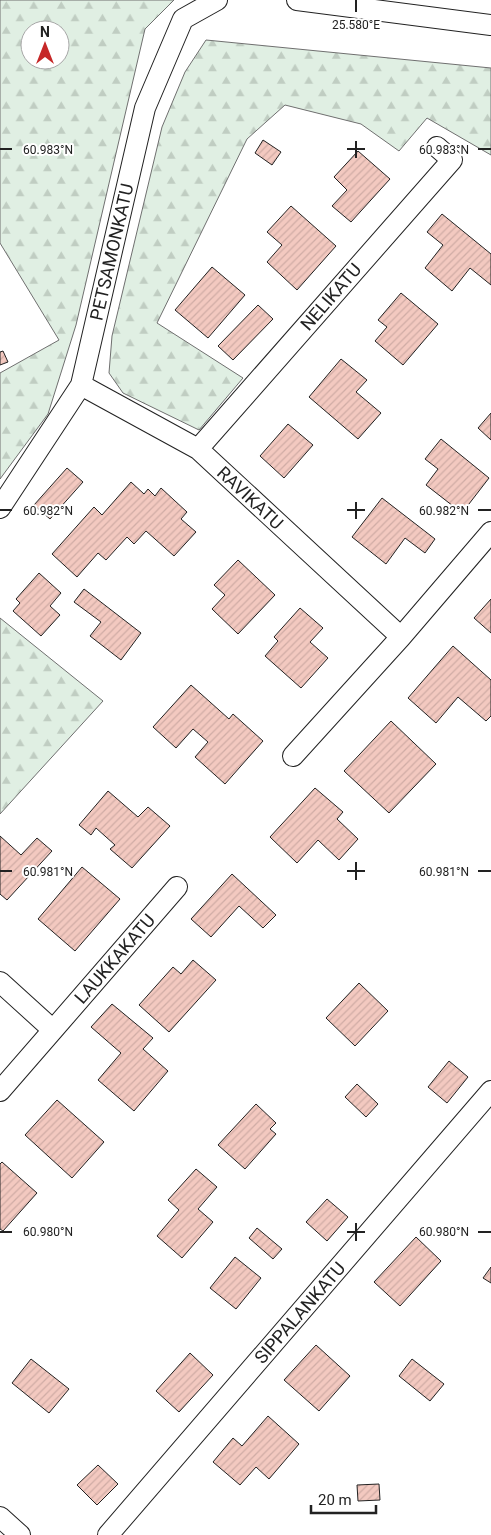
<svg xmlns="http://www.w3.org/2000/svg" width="491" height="1535" font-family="Roboto,sans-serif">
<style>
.forest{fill:url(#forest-firs);stroke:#6f6f6f;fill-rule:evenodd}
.building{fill:url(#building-hatch);stroke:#222}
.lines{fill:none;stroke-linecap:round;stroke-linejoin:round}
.street-casing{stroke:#222;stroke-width:22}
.street{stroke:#fff;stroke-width:20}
.ticks{fill:none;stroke:#222;stroke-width:2}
.labels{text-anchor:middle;stroke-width:4;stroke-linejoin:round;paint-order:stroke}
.street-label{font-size:18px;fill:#222;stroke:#fff}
.ticks-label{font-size:12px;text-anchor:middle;fill:#222;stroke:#fff;stroke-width:4;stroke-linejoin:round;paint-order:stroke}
</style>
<defs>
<pattern id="forest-firs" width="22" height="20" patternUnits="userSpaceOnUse" patternTransform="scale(1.25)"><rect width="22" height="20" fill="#e0efe3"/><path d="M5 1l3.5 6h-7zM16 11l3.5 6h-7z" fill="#c0cdc2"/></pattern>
<pattern id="building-hatch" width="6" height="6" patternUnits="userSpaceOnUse" patternTransform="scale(1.25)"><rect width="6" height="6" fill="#f3c9c0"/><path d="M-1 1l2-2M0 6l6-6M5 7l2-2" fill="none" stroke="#d0aca5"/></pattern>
</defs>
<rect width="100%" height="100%" fill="#fff"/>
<!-- forest -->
<path class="forest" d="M 0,0 L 174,0 L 145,29 L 76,325 L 48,414 L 0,479 L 0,373 L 59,340 L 0,243 ZM 30,30 L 60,30 L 60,60 L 30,60 Z
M 206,40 L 491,68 L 491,155 L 427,118 L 399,151 L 361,124 L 285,105 L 247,139 L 157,323 L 243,378 L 199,430 L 123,393 L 109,373 L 112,336 L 162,127 L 185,72 Z
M 0,618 L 103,701 L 0,814 Z"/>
<!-- building -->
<path class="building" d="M 263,140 L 281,152 L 272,165 L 255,153 Z
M 358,151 L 390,179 L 351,222 L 332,206 L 347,190 L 334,177 Z
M 291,206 L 336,246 L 297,290 L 267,262 L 282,245 L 267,232 Z
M 442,214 L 491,254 L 491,285 L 470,268 L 452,291 L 425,268 L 443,245 L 427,232 Z
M 212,267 L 245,295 L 208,338 L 175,310 Z
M 401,293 L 438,324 L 403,365 L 375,341 L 387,327 L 378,320 Z
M 258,305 L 273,319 L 233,360 L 218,346 Z
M 3,351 L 8,362 L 0,365 L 0,352 Z
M 341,359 L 367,380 L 356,392 L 381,413 L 358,439 L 309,397 Z
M 491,413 L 491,440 L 478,428 Z
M 288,424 L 313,445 L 284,478 L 260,456 Z
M 441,439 L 489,478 L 462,513 L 426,485 L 438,469 L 425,459 Z
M 67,468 L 83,482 L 50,519 L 34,505 Z
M 131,482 L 144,494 L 148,489 L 155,496 L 161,488 L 187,512 L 181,519 L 196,532 L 174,556 L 146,531 L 134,544 L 127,537 L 106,560 L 98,553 L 77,577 L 52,554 L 94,507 L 102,515 Z
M 382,498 L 435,539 L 425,553 L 405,538 L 386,564 L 352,537 Z
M 238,560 L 275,595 L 238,634 L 212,609 L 225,595 L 214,585 Z
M 39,573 L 61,593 L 50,606 L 60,615 L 41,636 L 13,611 L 20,603 L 16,599 Z
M 84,589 L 141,633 L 121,660 L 90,636 L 101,622 L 74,602 Z
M 491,599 L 491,633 L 474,618 Z
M 300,608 L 323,628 L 310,642 L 328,658 L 301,688 L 265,656 L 278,641 L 274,637 Z
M 453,646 L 491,680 L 491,716 L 486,721 L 458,697 L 436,723 L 408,698 Z
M 191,685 L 229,719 L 233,714 L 263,741 L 225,784 L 195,757 L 208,742 L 193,729 L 176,748 L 153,727 Z
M 391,721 L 436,764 L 389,813 L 344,771 Z
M 315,788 L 343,812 L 337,819 L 358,839 L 339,860 L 318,840 L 297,863 L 270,837 Z
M 108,791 L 138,817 L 148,807 L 170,826 L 132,868 L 110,849 L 115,845 L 96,828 L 91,835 L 79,825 Z
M 0,836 L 21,855 L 37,838 L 52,851 L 7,900 L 0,894 Z
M 82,867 L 120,899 L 75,951 L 38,919 Z
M 232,874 L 276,915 L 263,928 L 239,906 L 211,937 L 191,919 Z
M 193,960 L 216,980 L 169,1032 L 139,1005 L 173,967 L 181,974 Z
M 359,983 L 388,1011 L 355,1046 L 326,1018 Z
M 112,1004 L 153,1038 L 143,1049 L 168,1071 L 134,1111 L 98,1080 L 121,1053 L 91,1027 Z
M 449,1061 L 468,1077 L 447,1103 L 428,1087 Z
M 357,1084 L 378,1104 L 366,1117 L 345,1097 Z
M 57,1100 L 104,1142 L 72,1178 L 25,1135 Z
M 256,1104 L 276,1123 L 270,1129 L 276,1134 L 245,1169 L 218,1145 Z
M 2,1162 L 37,1193 L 3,1231 L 0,1229 L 0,1164 Z
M 196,1169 L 217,1187 L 198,1209 L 213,1222 L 182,1258 L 157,1236 L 179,1210 L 168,1200 Z
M 327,1199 L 348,1217 L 327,1241 L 306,1222 Z
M 257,1228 L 282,1249 L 273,1259 L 249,1238 Z
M 416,1237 L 441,1261 L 400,1306 L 374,1282 Z
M 235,1257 L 261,1278 L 236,1309 L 210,1288 Z
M 491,1267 L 491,1283 L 483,1278 Z
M 316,1345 L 350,1376 L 319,1411 L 284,1380 Z
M 190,1353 L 213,1375 L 179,1412 L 156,1391 Z
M 31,1359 L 69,1389 L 49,1413 L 12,1383 Z
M 412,1359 L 444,1384 L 430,1401 L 399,1376 Z
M 268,1416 L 299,1444 L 269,1479 L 256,1467 L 240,1485 L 213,1462 L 233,1438 L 242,1446 Z
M 98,1465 L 118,1484 L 97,1505 L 77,1485 Z
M 379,1484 L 380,1500 L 358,1501 L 357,1485 Z"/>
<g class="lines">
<defs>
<path id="street" d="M 297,0 L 491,25
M 81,385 L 198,449 L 401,637
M 198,449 L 452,160 L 437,147
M 0,508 L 81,385 L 145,108 L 183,19 L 217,0
M 293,756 L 401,637 L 491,532
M 0,982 L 53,1030 L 177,887
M 0,1091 L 53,1030
M 0,1517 L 20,1535
M 108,1535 L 491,1091"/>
</defs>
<!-- street casing -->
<use href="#street" class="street-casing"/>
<!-- street -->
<use href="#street" class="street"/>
</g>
<!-- ticks -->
<path class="ticks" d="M 356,0 L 356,12M 356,141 L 356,158M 0,149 L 12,149M 347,149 L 365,149M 478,149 L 491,149M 356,502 L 356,519M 0,510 L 12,510M 347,510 L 365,510M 478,510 L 491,510M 356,862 L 356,880M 0,871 L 12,871M 347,871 L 365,871M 478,871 L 491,871M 356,1223 L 356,1241M 0,1232 L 12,1232M 347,1232 L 365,1232M 478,1232 L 491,1232"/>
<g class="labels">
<!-- street labels -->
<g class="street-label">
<text transform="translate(112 252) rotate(-77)" y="6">PETSAMONKATU</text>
<text transform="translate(331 297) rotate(-49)" y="6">NELIKATU</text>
<text transform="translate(250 498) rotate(43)" y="6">RAVIKATU</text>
<text transform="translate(115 959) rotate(-49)" y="6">LAUKKAKATU</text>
<text transform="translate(300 1313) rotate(-49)" y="6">SIPPALANKATU</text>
</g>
</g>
<g class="ticks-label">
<text x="356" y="29">25.580°E</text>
<text x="48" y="154">60.983°N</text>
<text x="444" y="154">60.983°N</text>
<text x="48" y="515">60.982°N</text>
<text x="444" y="515">60.982°N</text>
<text x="48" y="876">60.981°N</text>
<text x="444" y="876">60.981°N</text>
<text x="48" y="1236">60.980°N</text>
<text x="444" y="1236">60.980°N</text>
</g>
<!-- north arrow -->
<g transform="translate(45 45)"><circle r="24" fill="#ffffff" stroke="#a7a7a7"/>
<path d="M0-4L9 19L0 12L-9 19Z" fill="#c62828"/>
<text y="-8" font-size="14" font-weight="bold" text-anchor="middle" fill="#222222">N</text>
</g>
<!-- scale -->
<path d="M311 1505v8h65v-8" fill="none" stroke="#222222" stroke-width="2.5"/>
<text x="318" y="1505" font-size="15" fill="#222222" stroke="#ffffff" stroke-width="4" paint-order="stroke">20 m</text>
</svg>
